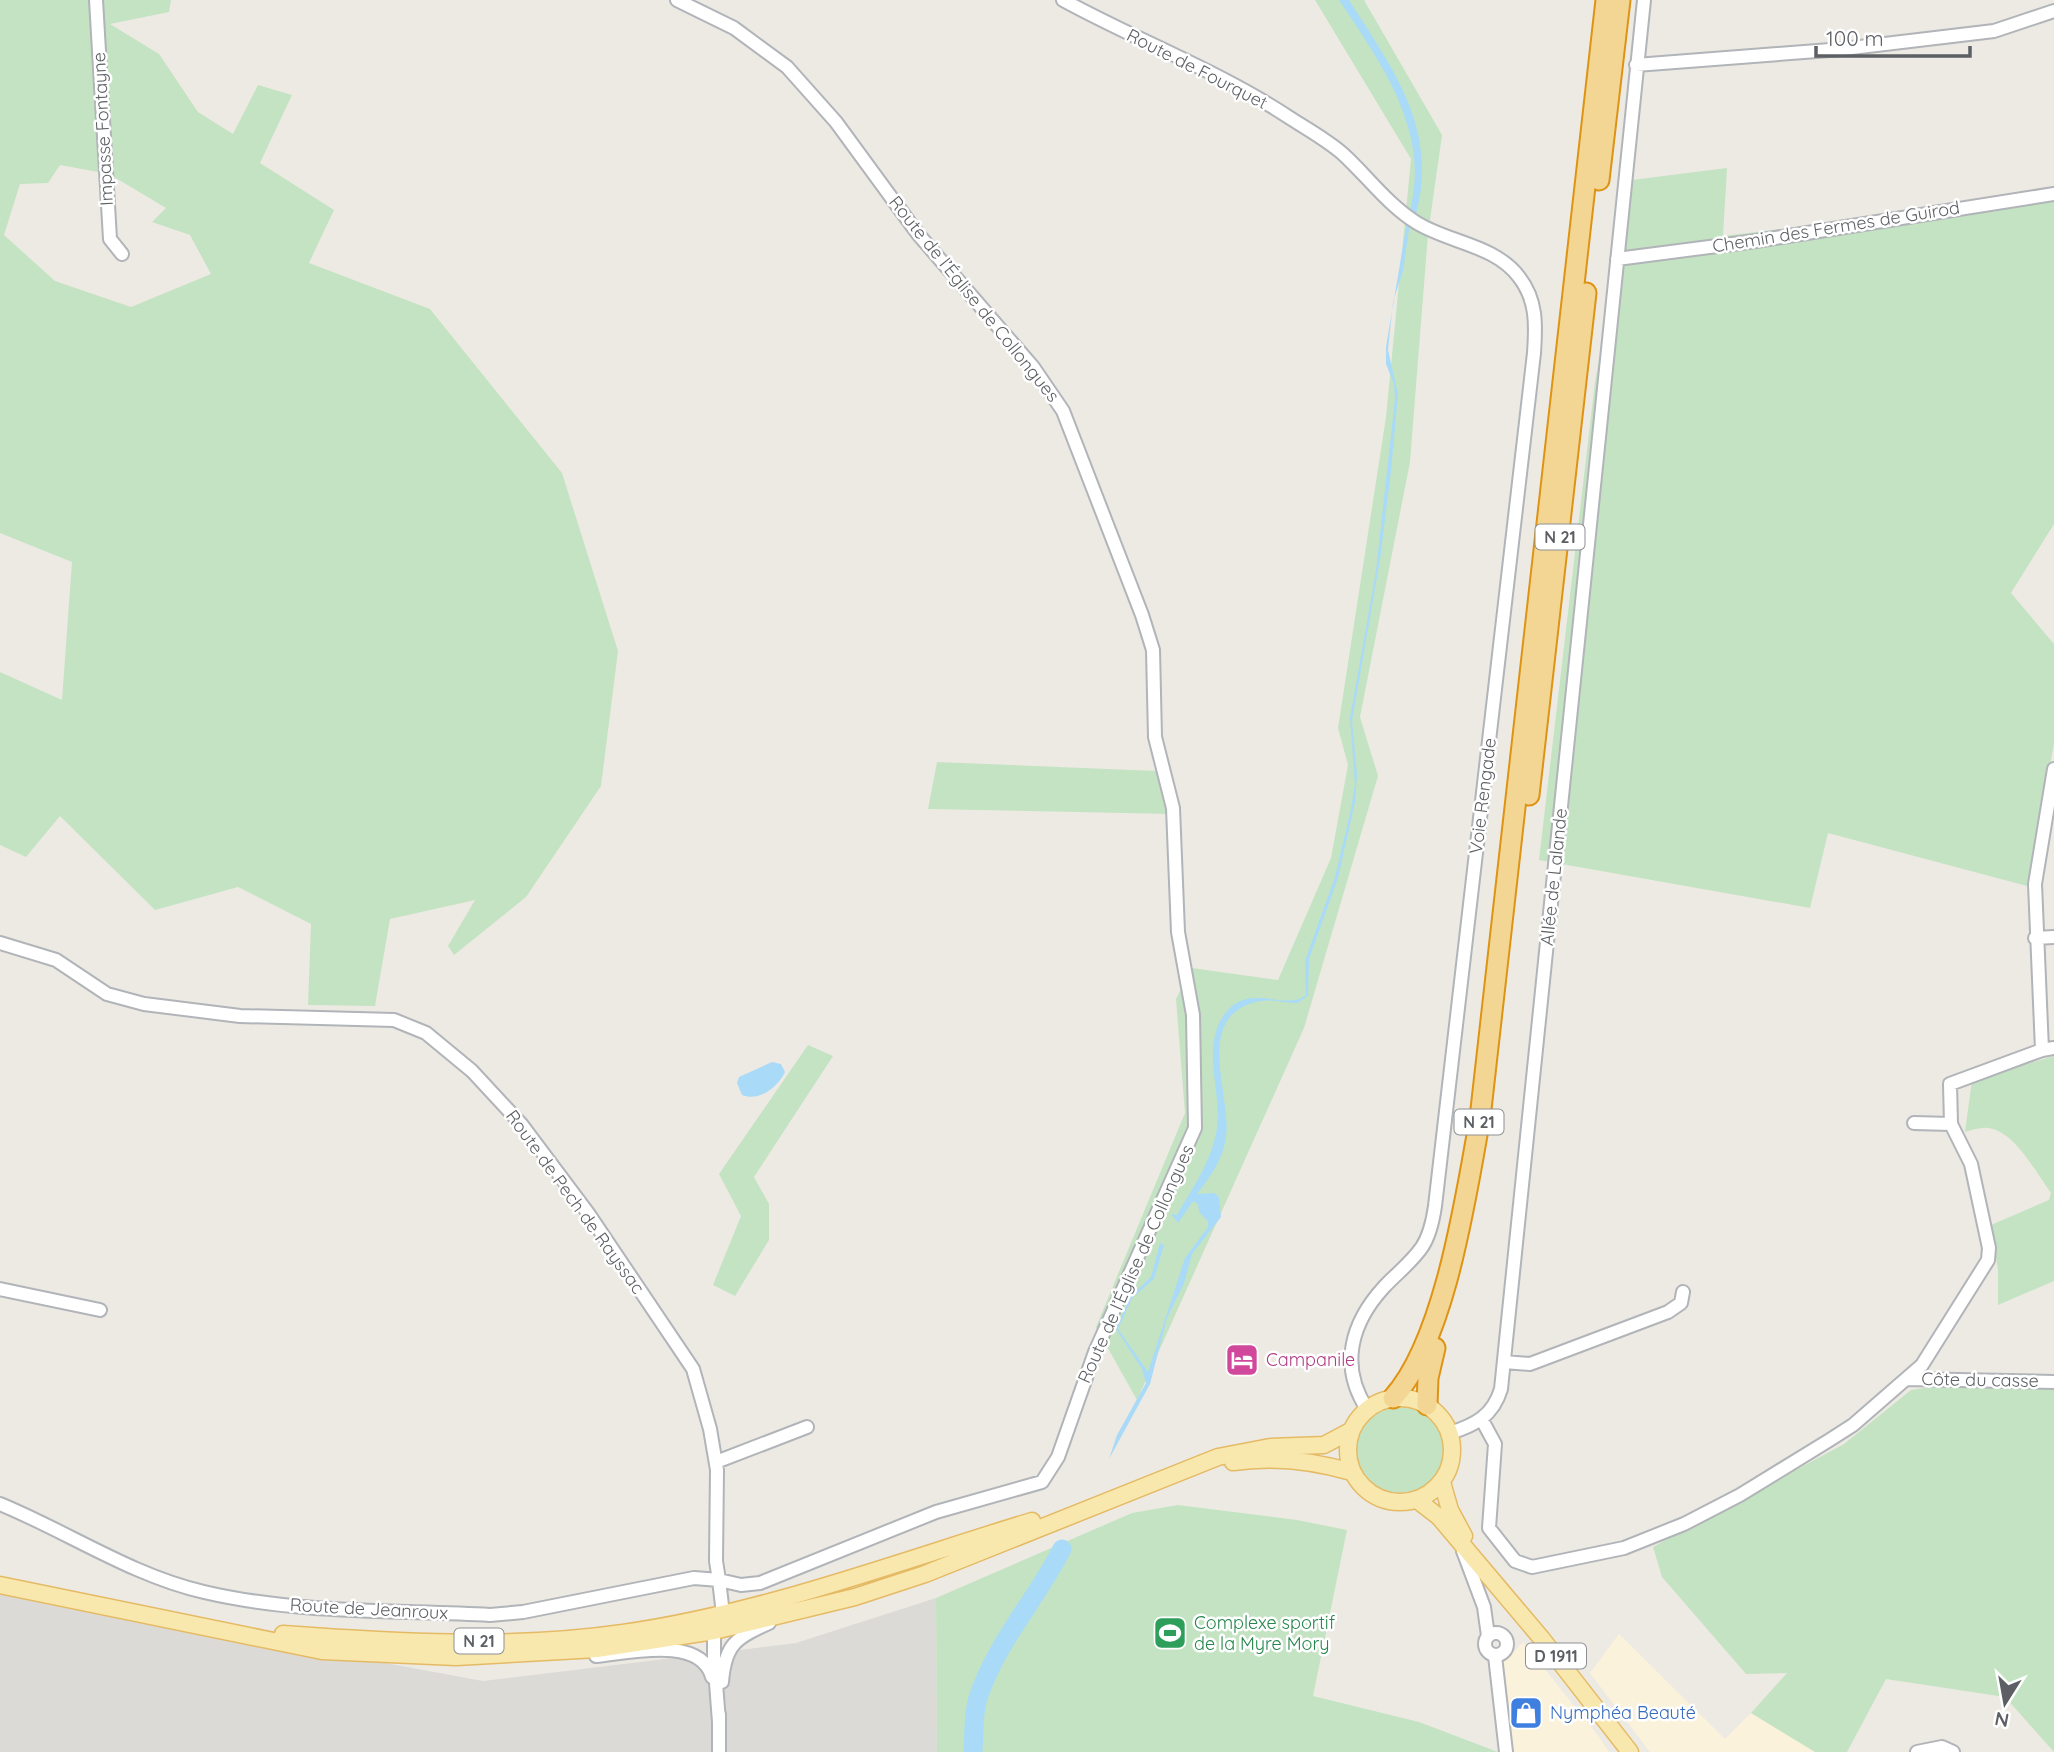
<svg xmlns="http://www.w3.org/2000/svg" width="2054" height="1752" font-family="Quicksand,sans-serif">
<style>
.commercial{fill:#fbf2db}
.industrial{fill:#dcdad6}
.green{fill:#c4e3c2;fill-rule:evenodd}
.water{fill:#a9daf8}
.lines{fill:none;stroke-linecap:round;stroke-linejoin:round}
.river{stroke:#a9daf8;stroke-width:19}
.minor-casing{stroke:#b1b4b8;stroke-width:16}
.major-casing{stroke:#e5ba64;stroke-width:19}
.highway-casing{stroke:#de9313;stroke-width:23}
.minor{stroke:#fff;stroke-width:12}
.major{stroke:#f8e8ae;stroke-width:16}
.highway{stroke:#f4d694;stroke-width:19}
.labels{text-anchor:middle;stroke-width:5;stroke-linejoin:round;paint-order:stroke}
.shield{fill:#fff;stroke:#8d8f92;stroke-width:2}
.shield-label{font-size:16px;font-weight:bold;fill:#5c5f63}
.street-label{font-size:18px;fill:#5c5f63;stroke:#fff}
.hotel-label{font-size:18px;fill:#b23c85;stroke:#fff;text-anchor:start}
.leisure-label{font-size:18px;fill:#27864d;stroke:#fff;text-anchor:start}
.shop-label{font-size:18px;fill:#366cbe;stroke:#fff;text-anchor:start}
</style>
<rect width="100%" height="100%" fill="#edeae4"/>
<!-- commercial -->
<path class="commercial" d="M 1619,1634 L 1725,1739 L 1751,1713 L 1815,1752 L 1650,1752 L 1590,1673 Z
M 1523,1642 L 1599,1737 L 1609,1752 L 1514,1752 L 1499,1668 Z"/>
<!-- industrial -->
<path class="industrial" d="M 0,1592 L 483,1681 L 796,1643 L 936,1598 L 937,1752 L 0,1752 Z"/>
<!-- green -->
<path class="green" d="M 0,0 L 171,0 L 169,12 L 110,24 L 159,54 L 198,112 L 233,134 L 258,85 L 292,95 L 260,163 L 334,210 L 309,263 L 430,309 L 562,473 L 618,651 L 601,786 L 526,897 L 454,955 L 448,946 L 475,900 L 390,919 L 375,1006 L 308,1005 L 311,924 L 238,887 L 155,910 L 60,816 L 26,857 L 0,845 L 0,672 L 62,700 L 72,562 L 0,533 ZM 60,165 L 109,174 L 166,208 L 152,222 L 190,235 L 211,274 L 131,307 L 55,281 L 4,235 L 20,184 L 48,183 Z
M 1315,0 L 1364,0 L 1442,135 L 1428,234 L 1410,462 L 1360,717 L 1378,776 L 1304,1028 L 1137,1400 L 1096,1327 L 1185,1113 L 1176,999 L 1192,968 L 1278,980 L 1331,858 L 1348,765 L 1338,728 L 1386,417 L 1411,159 Z
M 1727,168 L 1723,236 L 2014,202 L 2054,201 L 2054,524 L 2011,593 L 2054,644 L 2054,744 L 2027,886 L 1828,833 L 1810,908 L 1539,860 L 1595,382 L 1632,180 Z
M 937,762 L 1156,771 L 1172,814 L 928,809 Z
M 808,1045 L 833,1056 L 754,1177 L 769,1204 L 769,1240 L 735,1296 L 713,1285 L 741,1216 L 719,1174 Z
M 2054,1056 L 2054,1281 L 1998,1305 L 1998,1270 L 1991,1225 L 2049,1200 L 2051,1193 C 2036,1173 2015,1131 1988,1128 C 1981,1127 1972,1130 1965,1132 L 1972,1080 Z
M 1953,1383 L 2054,1386 L 2054,1752 L 2005,1697 L 1886,1679 L 1847,1752 L 1815,1752 L 1751,1713 L 1787,1673 L 1746,1674 L 1662,1577 L 1653,1547 L 1844,1444 L 1911,1390 Z
M1356 1450a44 44 0 1 1 88 0a44 44 0 1 1-88 0Z
M 1178,1505 L 1297,1520 L 1347,1530 L 1313,1696 L 1419,1722 L 1498,1752 L 937,1752 L 936,1598 L 1132,1513 Z"/>
<!-- water -->
<path class="water" d="M 1339,0 L 1349,0 C 1392,68 1439,128 1416,214 L 1410,210 C 1431,131 1380,62 1339,0 Z
M 1407,222 L 1410,223 L 1403,271 L 1393,302 L 1388,350 L 1398,394 L 1391,471 L 1380,560 L 1352,721 L 1357,776 L 1355,802 L 1338,878 L 1309,959 L 1308,996 L 1297,1003 C 1285,1003 1272,999 1260,1001 C 1191,1015 1232,1094 1226,1137 C 1223,1159 1211,1176 1197,1194 L 1214,1193 L 1219,1197 L 1221,1217 L 1192,1254 L 1184,1283 L 1167,1318 L 1150,1384 L 1109,1459 L 1117,1435 L 1146,1383 L 1142,1369 L 1116,1329 L 1130,1297 L 1151,1277 L 1160,1243 L 1164,1245 L 1154,1279 L 1132,1298 L 1118,1329 L 1148,1372 L 1185,1258 L 1208,1227 L 1208,1221 L 1199,1212 L 1198,1204 L 1193,1201 L 1178,1223 L 1171,1214 L 1177,1215 C 1193,1187 1212,1161 1217,1128 C 1222,1091 1200,1045 1226,1012 C 1251,982 1286,1012 1306,995 L 1305,961 L 1335,877 L 1351,809 L 1355,784 L 1350,718 L 1376,571 L 1395,399 L 1394,384 L 1386,364 L 1386,347 Z
M 772,1062 L 781,1064 L 785,1072 C 778,1087 759,1102 742,1095 L 737,1083 L 739,1077 Z"/>
<g class="lines">
<!-- river -->
<path class="river" d="M 973,1752 C 974,1735 973,1714 978,1698 C 996,1643 1036,1600 1062,1549"/>
<defs>
<path id="minor" d="M 96,0 L 110,239 L 122,254
M 1063,0 C 1138,41 1219,71 1290,118 C 1307,129 1327,140 1343,154 C 1368,177 1388,205 1417,223 C 1450,243 1495,245 1519,277 C 1537,300 1536,325 1534,353 L 1435,1206 C 1433,1220 1430,1235 1422,1247 C 1411,1263 1397,1273 1384,1287 C 1351,1323 1339,1366 1367,1409
M 1636,65 L 1843,49 L 1994,31 L 2054,11
M 1617,259 L 1756,241 L 2054,194
M 2035,938 L 2054,937
M 0,943 L 56,960 L 107,994 L 144,1004 L 240,1016 L 394,1020 L 426,1033 L 472,1071 L 522,1125 L 588,1213 L 693,1369 L 710,1429 L 717,1470 L 716,1561 L 719,1580 L 741,1585 L 760,1583 L 936,1512 L 1042,1482 L 1058,1457 L 1095,1352 L 1195,1128 L 1193,1015 L 1178,932 L 1173,808 L 1155,737 L 1153,650 L 1142,615 L 1063,411 L 1033,367 L 918,234 L 836,122 L 787,67 L 734,28 L 677,0
M 2042,1050 L 2035,884 L 2054,769
M 1914,1123 L 1951,1124
M 0,1289 L 100,1310
M 1504,1362 L 1530,1364 L 1668,1312 L 1681,1303 L 1683,1292
M 1907,1379 L 2054,1382
M 1482,1420 L 1495,1444 L 1489,1528 L 1515,1561 L 1532,1567 L 1624,1548 L 1684,1524 L 1740,1495 L 1828,1441 L 1853,1425 L 1922,1365 L 1988,1260 L 1989,1248 L 1971,1164 L 1951,1124 L 1950,1084 L 2042,1050 L 2054,1048
M 1450,1433 C 1475,1425 1493,1416 1501,1389 L 1644,0
M 716,1462 L 807,1427
M 0,1504 C 68,1532 133,1576 204,1592 C 297,1614 396,1610 490,1615 L 523,1612 L 694,1578 L 719,1580 L 723,1614 L 714,1631 L 714,1657 L 719,1722
M 1463,1551 L 1484,1607 L 1488,1636
M1485 1644a11 11 0 1 1 22 0a11 11 0 1 1-22 0Z
M 596,1656 C 628,1653 701,1635 712,1677
M 1495,1656 L 1506,1752
M 722,1682 C 725,1645 735,1638 769,1623
M 719,1752 L 719,1714
M 1917,1752 L 1942,1747 L 1953,1752"/>
<path id="major" d="M1348 1450a52 52 0 1 1 104 0a52 52 0 1 1-104 0Z
M 1233,1462 C 1273,1456 1314,1461 1352,1472
M 1442,1482 L 1450,1510 L 1464,1536
M 1417,1500 L 1439,1517 L 1542,1639 L 1630,1752
M 0,1585 L 322,1651 L 456,1657 L 597,1649 L 714,1631 L 855,1597 L 925,1574 L 1218,1457 L 1270,1447 L 1324,1445 L 1352,1430
M 283,1634 C 393,1642 513,1649 623,1633 C 763,1613 897,1562 1032,1521"/>
<path id="highway" d="M 1599,180 L 1620,0
M 1529,795 L 1586,293
M 1393,1398 C 1445,1340 1466,1196 1480,1118 L 1606,0
M 1427,1405 L 1428,1378 L 1435,1348"/>
</defs>
<!-- minor casing -->
<use href="#minor" class="minor-casing"/>
<!-- major casing -->
<use href="#major" class="major-casing"/>
<!-- highway casing -->
<use href="#highway" class="highway-casing"/>
<!-- minor -->
<use href="#minor" class="minor"/>
<!-- major -->
<use href="#major" class="major"/>
<!-- highway -->
<use href="#highway" class="highway"/>
</g>
<!-- icons -->
<defs>
<symbol id="hotel-square" viewBox="-11 -11 22 22"><rect x="-9" y="-9" width="18" height="18" rx="4" fill="#d1479c" stroke="#fff"/><path d="M-6-4.5h1.5V1H6V5H4.5V3h-9V5H-6ZM-4 0a1.8 1.8 0 1 1 3.6 0ZM.5 0V-2.5h3Q6-2.5 6 0Z" fill="#fff"/></symbol>
<symbol id="stadium-square" viewBox="-11 -11 22 22"><rect x="-9" y="-9" width="18" height="18" rx="4" fill="#2e9e5b" stroke="#fff"/><path d="M0-5a6.5 5 0 1 0 0 10a6.5 5 0 1 0 0-10ZM-3.5-1.8h7v3.6h-7Z" fill="#fff"/></symbol>
<symbol id="shop-square" viewBox="-11 -11 22 22"><rect x="-9" y="-9" width="18" height="18" rx="4" fill="#3f7fe0" stroke="#fff"/><path d="M-5-2.5h2.3a2.7 3.5 0 0 1 5.4 0H5L5.5 6h-11ZM-1.5-2.5h3a1.5 2.3 0 0 0-3 0Z" fill="#fff"/></symbol>
</defs>
<g fill-rule="evenodd">
<use href="#hotel-square" x="1223" y="1341" width="38" height="38"/>
<use href="#stadium-square" x="1151" y="1614" width="38" height="38"/>
<use href="#shop-square" x="1507" y="1694" width="38" height="38"/>
</g>
<g class="labels">
<!-- shield labels -->
<g class="shield">
<rect x="1535.5" y="524.5" width="49" height="25" rx="5"/>
<rect x="1454.5" y="1109.5" width="49" height="25" rx="5"/>
<rect x="454.5" y="1628.5" width="49" height="25" rx="5"/>
<rect x="1526" y="1643.5" width="60" height="25" rx="5"/>
</g>
<g class="shield-label">
<text x="1560" y="543">N 21</text>
<text x="1479" y="1128">N 21</text>
<text x="479" y="1647">N 21</text>
<text x="1556" y="1662">D 1911</text>
</g>
<!-- street labels -->
<g class="street-label">
<text transform="translate(1197 69) rotate(27)" y="6">Route de Fourquet</text>
<text transform="translate(103 129) rotate(-93)" y="6">Impasse Fontayne</text>
<text transform="translate(1836 227) rotate(-9)" y="6">Chemin des Fermes de Guirod</text>
<text transform="translate(974 299) rotate(51)" y="6">Route de l’Église de Collongues</text>
<text transform="translate(1483 796) rotate(-83)" y="6">Voie Rengade</text>
<text transform="translate(1554 877) rotate(-84)" y="6">Allée de Lalande</text>
<text transform="translate(575 1202) rotate(54)" y="6">Route de Pech de Rayssac</text>
<text transform="translate(1136 1264) rotate(-66)" y="6">Route de l’Église de Collongues</text>
<text transform="translate(1980 1380) rotate(1)" y="6">Côte du casse</text>
<text transform="translate(369 1609) rotate(3)" y="6">Route de Jeanroux</text>
</g>
<!-- hotel labels -->
<g class="hotel-label">
<text x="1266" y="1366">Campanile</text>
</g>
<!-- leisure labels -->
<g class="leisure-label">
<text x="1194" y="1629">Complexe sportif<tspan x="1194" dy="21">de la Myre Mory</tspan></text>
</g>
<!-- shop labels -->
<g class="shop-label">
<text x="1550" y="1719">Nymphéa Beauté</text>
</g>
</g>
<!-- north arrow -->
<g transform="translate(2005 1703) rotate(191)" stroke="#ffffff" stroke-width="5" paint-order="stroke">
<path d="M0-5L12 26L0 18L-12 26Z" fill="#5c5f63"/>
<text y="-10" font-size="19" font-weight="bold" text-anchor="middle" fill="#5c5f63">N</text>
</g>
<!-- scale -->
<path d="M1816 46v10h154v-10" fill="none" stroke="#5c5f63" stroke-width="3.5"/>
<text x="1826" y="46" font-size="21" fill="#5c5f63" stroke="#ffffff" stroke-width="5" paint-order="stroke">100 m</text>
</svg>
